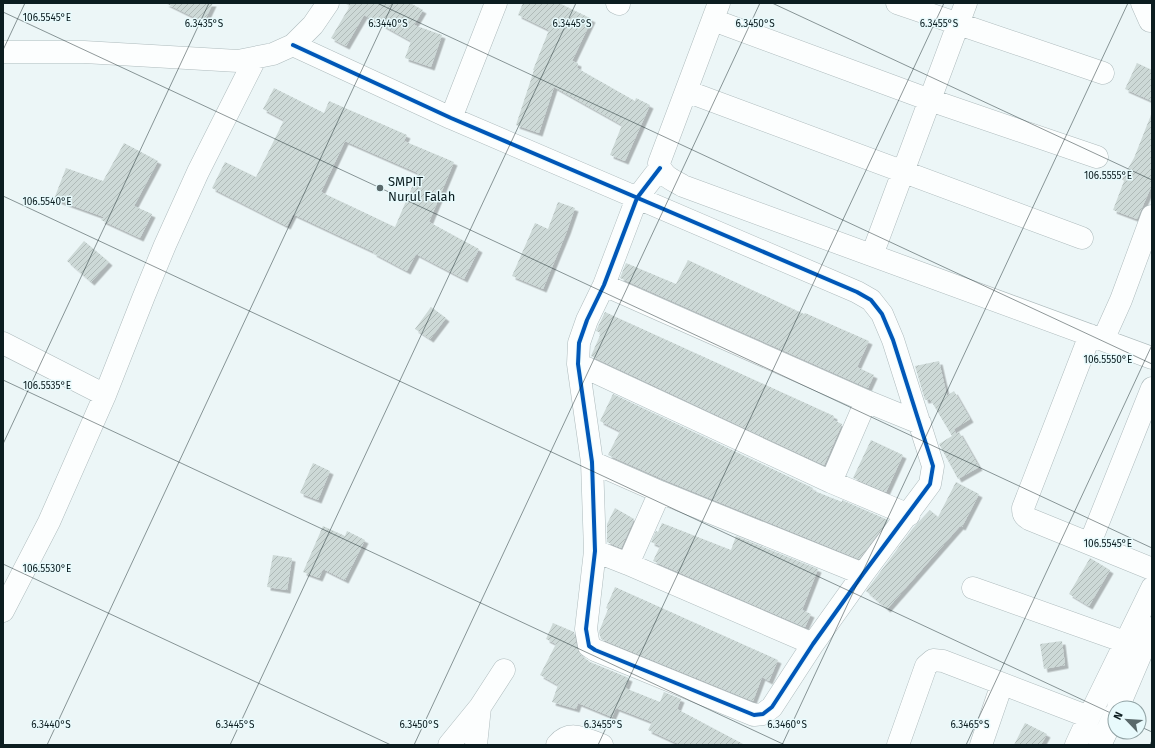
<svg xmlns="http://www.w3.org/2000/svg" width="1155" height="748" font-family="'Fira Sans',sans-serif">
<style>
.building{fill:url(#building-hatch);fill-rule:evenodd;filter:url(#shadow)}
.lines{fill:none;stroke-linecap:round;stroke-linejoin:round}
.minor-casing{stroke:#aebbbd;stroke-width:23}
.minor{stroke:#fcfefe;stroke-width:22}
.cycleway-casing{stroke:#e8fafc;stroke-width:6}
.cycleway{stroke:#0057b8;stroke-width:4}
.ticks{fill:none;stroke:#0c1d20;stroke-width:1;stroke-opacity:0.45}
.poi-dot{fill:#5a696b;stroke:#e8fafc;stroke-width:1.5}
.labels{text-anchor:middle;stroke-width:3;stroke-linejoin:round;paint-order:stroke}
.poi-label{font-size:13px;fill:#0c1d20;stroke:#e8fafc;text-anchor:start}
.ticks-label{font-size:10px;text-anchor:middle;fill:#0c1d20;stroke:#e8fafc;stroke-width:3;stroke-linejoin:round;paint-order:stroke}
</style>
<defs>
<pattern id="building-hatch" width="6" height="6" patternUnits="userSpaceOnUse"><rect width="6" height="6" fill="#cdd9d7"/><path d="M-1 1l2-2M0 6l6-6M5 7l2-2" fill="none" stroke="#afbab8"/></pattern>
<filter id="shadow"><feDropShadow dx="3.5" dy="3.5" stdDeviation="0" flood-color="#0004"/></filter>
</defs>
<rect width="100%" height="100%" fill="#ecf6f7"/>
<!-- building -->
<path class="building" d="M 165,3 L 213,3 L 204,22 Z
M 344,3 L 410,3 L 423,10 L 414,25 L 442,35 L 431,67 L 405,58 L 411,41 L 364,15 L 346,46 L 331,38 L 350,6 Z
M 523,3 L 559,3 L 592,19 L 572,61 L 578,63 L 577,68 L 635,101 L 636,98 L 650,105 L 625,161 L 610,155 L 622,125 L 554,87 L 539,133 L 516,125 L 534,70 L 533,70 L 549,30 L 518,15 Z
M 1137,63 L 1152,70 L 1152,101 L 1125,89 Z
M 274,88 L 324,113 L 329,101 L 407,135 L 404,141 L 454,162 L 429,222 L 479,249 L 464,279 L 416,254 L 407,271 L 373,253 L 374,252 L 293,214 L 287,226 L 212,188 L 225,162 L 256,177 L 284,120 L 263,109 ZM 345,141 L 418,173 L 395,227 L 321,192 Z
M 1151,115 L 1152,116 L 1152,185 L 1137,219 L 1113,210 L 1124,181 L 1122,179 L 1134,158 Z
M 124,143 L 158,161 L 134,206 L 152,214 L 140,238 L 101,220 L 104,217 L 54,199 L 66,168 L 103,181 Z
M 558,202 L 575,208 L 567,231 L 543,289 L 512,276 L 535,223 L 548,229 Z
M 84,241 L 109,262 L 91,282 L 67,261 Z
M 688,260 L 804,314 L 805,313 L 869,341 L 857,367 L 874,375 L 868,388 L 620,278 L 626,263 L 676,284 Z
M 431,307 L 446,318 L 430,339 L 415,329 Z
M 605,312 L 834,416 L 833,420 L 842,424 L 824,465 L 591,356 L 601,333 L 596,331 Z
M 939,361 L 947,396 L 954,391 L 970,419 L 954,429 L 956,434 L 959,432 L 979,467 L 958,479 L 939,444 L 952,436 L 930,399 L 925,400 L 915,366 Z
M 613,394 L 813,488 L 812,490 L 842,502 L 842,500 L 888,520 L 859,559 L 665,480 L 608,455 L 620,431 L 600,421 Z
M 871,440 L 903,455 L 886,492 L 853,478 Z
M 313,463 L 330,471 L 318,500 L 300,493 Z
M 956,482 L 979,494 L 962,527 L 960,526 L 887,609 L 866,591 L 913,528 L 930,510 L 938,517 Z
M 615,508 L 634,519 L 621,548 L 607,542 L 607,524 Z
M 662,523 L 731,550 L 736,536 L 818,569 L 802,610 L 811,614 L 805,627 L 653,561 L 660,546 L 651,542 L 656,531 L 658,532 Z
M 323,526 L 345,536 L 347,531 L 365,540 L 345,580 L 323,569 L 319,578 L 303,572 Z
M 273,555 L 292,558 L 287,590 L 267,587 Z
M 1090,558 L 1110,570 L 1089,606 L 1069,594 Z
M 615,587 L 778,660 L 769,681 L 762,677 L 753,701 L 601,639 L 599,632 L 608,609 L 606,608 Z
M 553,623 L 574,632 L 577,648 L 582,656 L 590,662 L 629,678 L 625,688 L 660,702 L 664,692 L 681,699 L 677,709 L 745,745 L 681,745 L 648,730 L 652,722 L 616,708 L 612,717 L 578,703 L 576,709 L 552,702 L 558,685 L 540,675 L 556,644 L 546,639 Z
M 1062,641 L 1065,665 L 1044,669 L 1040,644 Z
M 1025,723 L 1047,734 L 1041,745 L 1014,745 Z"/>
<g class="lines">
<defs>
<path id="minor" d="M 617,3 L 619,4
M 719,3 L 659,163 C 661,176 673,180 683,186 L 1152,358
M 897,3 L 1103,73
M 1142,3 L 1150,21
M 713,20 L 930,100 L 1097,157
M 293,45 L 451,118 L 857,292 L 871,300 L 882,314 L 893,340 L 933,466 L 930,484 L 863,574 L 813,644 L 772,707 L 763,714 L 754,715 L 595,650 L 589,646 L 586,629 L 595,551 L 592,462 L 578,364 L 579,343 L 587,320 L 604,285 L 637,198 L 660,168
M 3,52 L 84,52 L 238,61 L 273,54 L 293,45 L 313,25 L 328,3
M 686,91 L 1082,238
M 451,118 L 496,3
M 872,255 L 966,3
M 604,285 L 866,401 L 920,423
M 1090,335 L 1023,508 C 1023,514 1024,516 1029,519 L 1152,569
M 1103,340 L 1121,300 L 1152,216
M 3,343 L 105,395
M 578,364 L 831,482 L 909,515
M 592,462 L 660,492 L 863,574
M 831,482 L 866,401
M 1090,543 L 1152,388
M 595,551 L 628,564 L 813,644
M 628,564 L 660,492
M 973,588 L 1125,642
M 3,611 L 49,522 L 105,395 L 144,296 L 165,245 L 198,172 L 255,59
M 480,707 L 504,670
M 1118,708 L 1152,628
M 449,745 L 480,707 L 476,745
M 557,745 C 570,729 585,739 602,745
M 898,745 L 926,666 L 933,660 L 943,661 L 1089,717
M 981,745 L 1002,684
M 1076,745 L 1089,717 L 1152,588
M 1100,745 L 1115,714"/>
</defs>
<!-- minor casing -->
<use href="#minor" class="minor-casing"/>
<!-- minor -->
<use href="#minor" class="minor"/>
<defs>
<path id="cycleway" d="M 293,45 L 451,118 L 857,292 L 871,300 L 882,314 L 893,340 L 933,466 L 930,484 L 863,574 L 813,644 L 772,707 L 763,714 L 754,715 L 595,650 L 589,646 L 586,629 L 595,551 L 592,462 L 578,364 L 579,343 L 587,320 L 604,285 L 637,198 L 660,168"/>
</defs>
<!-- cycleway casing -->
<use href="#cycleway" class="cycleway-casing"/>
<!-- cycleway -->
<use href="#cycleway" class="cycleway"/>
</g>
<!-- ticks -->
<path class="ticks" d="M 377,3 L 1152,364M 772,3 L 1152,180M 3,12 L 1152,548M 3,50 L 25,3M 3,196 L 1115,715M 3,380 L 785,745M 3,444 L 209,3M 3,564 L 391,745M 1139,726 L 1152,732M 47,745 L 393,3M 230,745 L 576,3M 414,745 L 760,3M 598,745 L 944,3M 782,745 L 1128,3M 966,745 L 1152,345M 1150,745 L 1152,740"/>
<!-- markers -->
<circle class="poi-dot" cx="380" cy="188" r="4"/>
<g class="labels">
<!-- poi labels -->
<g class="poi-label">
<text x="388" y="186">SMPIT<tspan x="388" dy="15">Nurul Falah</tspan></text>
</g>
</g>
<g class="ticks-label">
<text x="47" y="21">106.5545°E</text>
<text x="204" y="27">6.3435°S</text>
<text x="388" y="27">6.3440°S</text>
<text x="572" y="27">6.3445°S</text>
<text x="755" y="27">6.3450°S</text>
<text x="939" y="27">6.3455°S</text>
<text x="1108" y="179">106.5555°E</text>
<text x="47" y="205">106.5540°E</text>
<text x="1108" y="363">106.5550°E</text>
<text x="47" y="389">106.5535°E</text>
<text x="1108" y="547">106.5545°E</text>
<text x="47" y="572">106.5530°E</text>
<text x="51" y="728">6.3440°S</text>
<text x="235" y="728">6.3445°S</text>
<text x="419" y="728">6.3450°S</text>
<text x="603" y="728">6.3455°S</text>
<text x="787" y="728">6.3460°S</text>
<text x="970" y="728">6.3465°S</text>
</g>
<!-- border -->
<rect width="1155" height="748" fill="none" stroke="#0c1d20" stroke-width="8"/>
<!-- north arrow -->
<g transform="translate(1127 720) rotate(295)"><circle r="19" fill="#e8fafc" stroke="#90a2a4"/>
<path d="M0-3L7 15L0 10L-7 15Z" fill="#5a696b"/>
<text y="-6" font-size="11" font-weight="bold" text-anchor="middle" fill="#0c1d20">N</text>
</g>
</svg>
